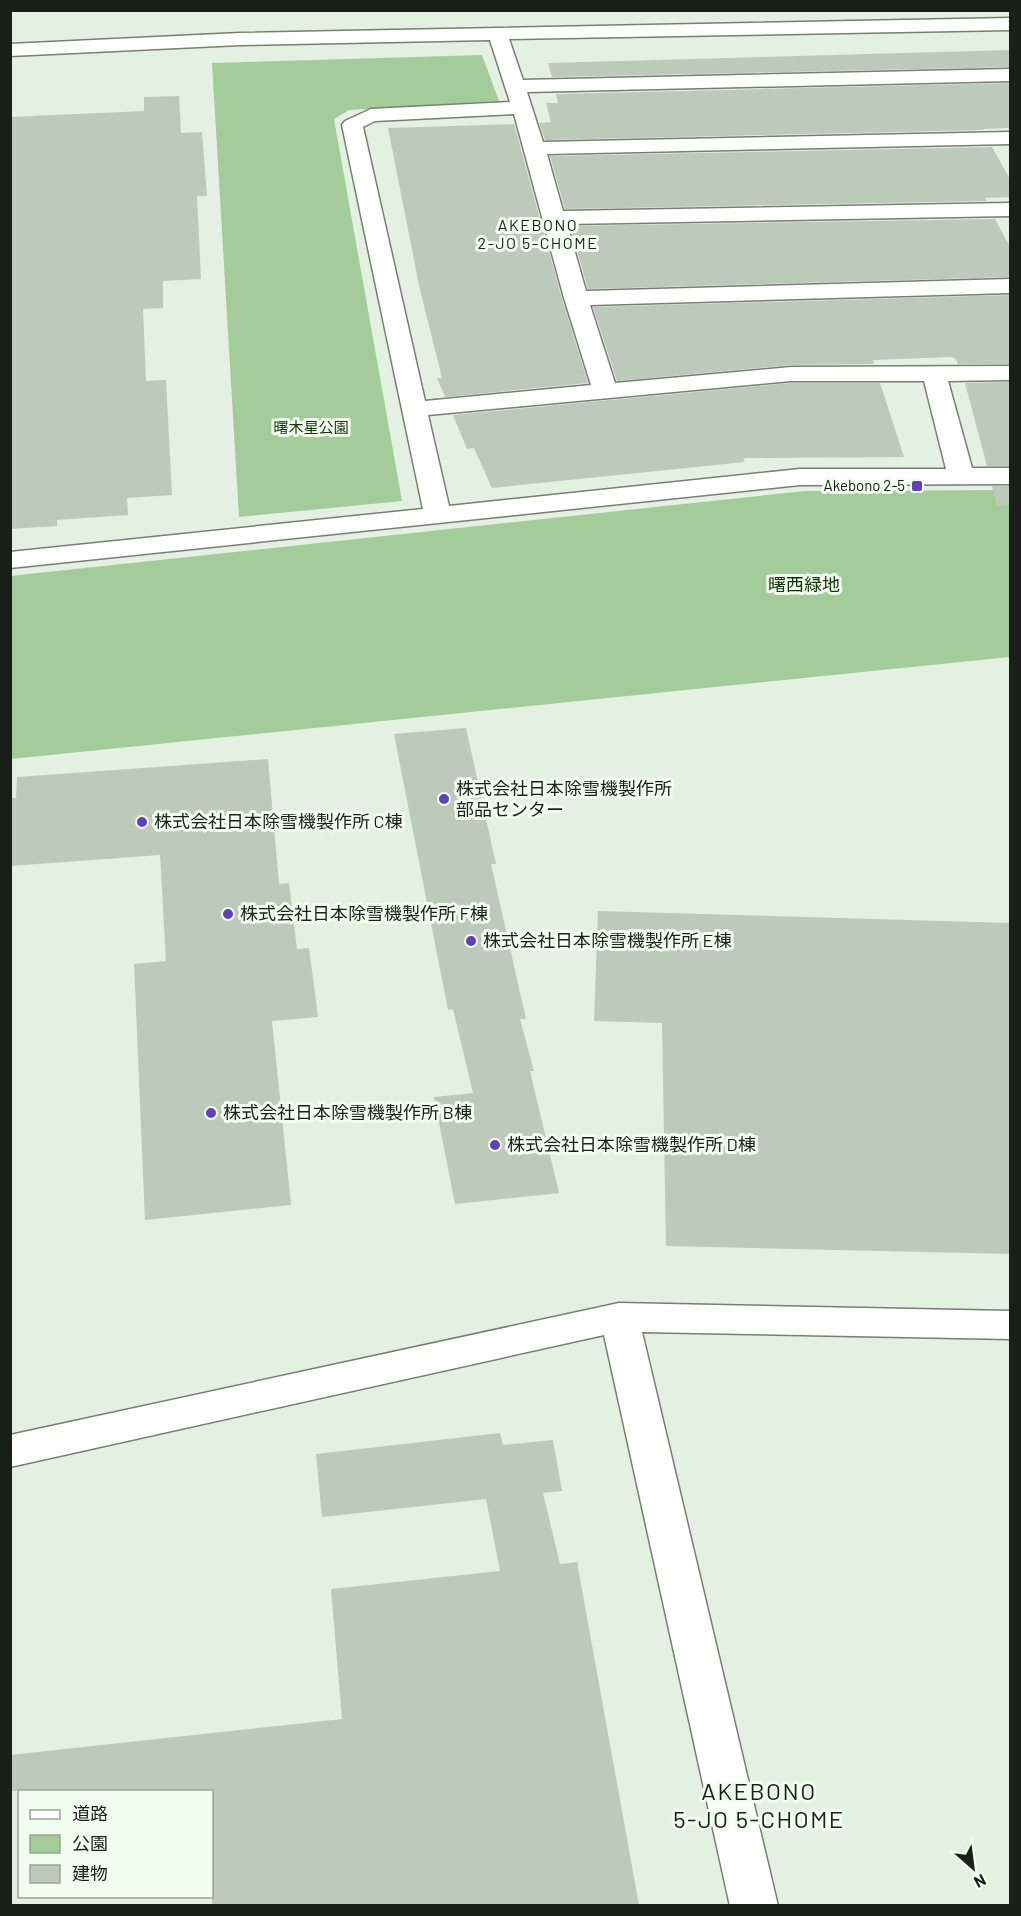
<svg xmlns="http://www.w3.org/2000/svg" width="1021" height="1916" font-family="Barlow,'Noto Sans JP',sans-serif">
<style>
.green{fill:#a4cc9b}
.building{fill:#bdc9ba}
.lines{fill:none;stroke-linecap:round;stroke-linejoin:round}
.minor-casing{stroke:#758072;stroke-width:3}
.minor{fill:#fff;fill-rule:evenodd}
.poi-dot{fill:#6041b9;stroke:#f1fdee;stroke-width:2}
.labels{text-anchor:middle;stroke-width:6;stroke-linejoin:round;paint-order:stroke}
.far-park-label{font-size:15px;fill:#113506;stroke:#f1fdee}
.far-poi-label{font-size:15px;fill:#1b1f1a;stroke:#f1fdee;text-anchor:end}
.far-neighbourhood-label{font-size:16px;letter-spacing:1.5px;fill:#1b1f1a;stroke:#f1fdee}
.park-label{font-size:18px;fill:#113506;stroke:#f1fdee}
.poi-label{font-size:18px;fill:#1b1f1a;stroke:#f1fdee;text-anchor:start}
.near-neighbourhood-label{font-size:24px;letter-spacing:1.5px;fill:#1b1f1a;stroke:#f1fdee}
</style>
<rect width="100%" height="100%" fill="#e4f0e1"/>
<!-- green -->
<path class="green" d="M 482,55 L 499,101 L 349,110 L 334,119 L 402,501 L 239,517 L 212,63 Z
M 1010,490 L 1010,657 L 11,759 L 10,576 L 805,491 Z"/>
<!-- building -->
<path class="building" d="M 1011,50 L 1011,67 L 552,77 L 548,63 Z
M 1011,83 L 1011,128 L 983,129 L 984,130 L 545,140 L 539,123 L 551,122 L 546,103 L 558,103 L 556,94 Z
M 179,96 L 181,133 L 202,132 L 207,196 L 197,196 L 201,279 L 163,281 L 163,308 L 143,309 L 146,381 L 166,380 L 172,495 L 127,498 L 128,515 L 57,520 L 57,526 L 10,529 L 10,117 L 144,111 L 144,97 Z
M 514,124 L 562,299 L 588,383 L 445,397 L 437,378 L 442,378 L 420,290 L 388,128 Z
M 992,147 L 1011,181 L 1011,197 L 985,198 L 987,201 L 565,209 L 550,156 Z
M 995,219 L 1011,249 L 1011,277 L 588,289 L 570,226 Z
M 1011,295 L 1011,364 L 958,364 L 956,359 L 952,357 L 873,360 L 874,364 L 791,365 L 617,381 L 593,307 Z
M 1011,382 L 1011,466 L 987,466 L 965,383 Z
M 791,383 L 880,383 L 904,457 L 743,458 L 745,462 L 492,488 L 474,448 L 467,449 L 453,415 Z
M 992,486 L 1011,486 L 1011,504 L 997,506 Z
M 466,728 L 496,864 L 491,864 L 526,1019 L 520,1019 L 534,1071 L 530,1071 L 559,1193 L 455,1204 L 434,1097 L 473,1093 L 453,1009 L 448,1010 L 394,734 Z
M 268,759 L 279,884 L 289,883 L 297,949 L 309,948 L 318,1017 L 272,1021 L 291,1205 L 145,1220 L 134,964 L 166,961 L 160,855 L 10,866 L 10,798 L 16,798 L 17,777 Z
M 598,911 L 1011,923 L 1011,1254 L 666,1246 L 662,1023 L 594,1021 Z
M 500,1433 L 503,1445 L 553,1440 L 562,1491 L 543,1493 L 560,1564 L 577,1562 L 639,1905 L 212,1905 L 212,1791 L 10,1791 L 10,1755 L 342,1719 L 331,1589 L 500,1571 L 486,1499 L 322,1517 L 316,1454 Z"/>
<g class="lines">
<defs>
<path id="minor" d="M 1010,18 L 1010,30 L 509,39 L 523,80 L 1010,69 L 1010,81 L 527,92 L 543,142 L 1010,132 L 1010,144 L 547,154 L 563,211 L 1010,203 L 1010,216 L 567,224 L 586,291 L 1010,279 L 1010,293 L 590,305 L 615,383 L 791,367 L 1010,366 L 1010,380 L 948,381 L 972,468 L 1010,468 L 1010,484 L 800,485 L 10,568 L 10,552 L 423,509 L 342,125 L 345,121 L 371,109 L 510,102 L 490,40 L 240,45 L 10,56 L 10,44 L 240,33 ZM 514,114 L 564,298 L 591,385 L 425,401 L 363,127 L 375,121 ZM 791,381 L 924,381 L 946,469 L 800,469 L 449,506 L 428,415 Z
M 619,1303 L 1010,1311 L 1010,1339 L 642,1332 L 778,1906 L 730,1906 L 604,1335 L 10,1467 L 10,1435 Z"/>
</defs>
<!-- minor casing -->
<use href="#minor" class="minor-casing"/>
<!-- minor -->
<use href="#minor" class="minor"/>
</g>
<!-- markers -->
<g class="poi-dot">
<rect x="911" y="480" width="12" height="12" rx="3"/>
<circle cx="444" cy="799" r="6"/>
<circle cx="142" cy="822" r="6"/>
<circle cx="228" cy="914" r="6"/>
<circle cx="471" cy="941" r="6"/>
<circle cx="211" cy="1113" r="6"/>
<circle cx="495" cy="1145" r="6"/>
</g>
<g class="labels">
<!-- far-park labels -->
<g class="far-park-label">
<text x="311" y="433">曙木星公園</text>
</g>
<!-- far-poi labels -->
<g class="far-poi-label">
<text x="905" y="491">Akebono 2-5</text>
</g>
<!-- far-neighbourhood labels -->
<g class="far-neighbourhood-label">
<text x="538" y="231">AKEBONO<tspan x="538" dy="18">2-JO 5-CHOME</tspan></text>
</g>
<!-- park labels -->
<g class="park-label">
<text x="804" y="591">曙西緑地</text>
</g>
<!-- poi labels -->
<g class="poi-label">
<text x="456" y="795">株式会社日本除雪機製作所<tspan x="456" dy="21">部品センター</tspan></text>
<text x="154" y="828">株式会社日本除雪機製作所 C棟</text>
<text x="240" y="920">株式会社日本除雪機製作所 F棟</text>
<text x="483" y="947">株式会社日本除雪機製作所 E棟</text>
<text x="223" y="1119">株式会社日本除雪機製作所 B棟</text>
<text x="507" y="1151">株式会社日本除雪機製作所 D棟</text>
</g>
<!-- near-neighbourhood labels -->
<g class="near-neighbourhood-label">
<text x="759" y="1800">AKEBONO<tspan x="759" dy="28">5-JO 5-CHOME</tspan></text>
</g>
</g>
<!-- border -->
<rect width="1021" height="1916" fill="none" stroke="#1b1f1a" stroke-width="24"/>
<!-- legend -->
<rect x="18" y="1790" width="195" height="108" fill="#f1fdee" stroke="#9ba499" stroke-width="1.5"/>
<rect x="30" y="1810" width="30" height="9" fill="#ffffff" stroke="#9ba499" stroke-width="1.5"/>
<text x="72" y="1820" font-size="18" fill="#1b1f1a">道路</text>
<rect x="30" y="1835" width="30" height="18" fill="#a4cc9b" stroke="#9ba499" stroke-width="1.5"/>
<text x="72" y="1850" font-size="18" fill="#1b1f1a">公園</text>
<rect x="30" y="1865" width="30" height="18" fill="#bdc9ba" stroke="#9ba499" stroke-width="1.5"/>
<text x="72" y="1880" font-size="18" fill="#1b1f1a">建物</text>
<!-- north arrow -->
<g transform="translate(973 1868) rotate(152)" stroke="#f1fdee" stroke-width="4.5" paint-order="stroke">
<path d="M0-4.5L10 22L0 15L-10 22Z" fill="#1b1f1a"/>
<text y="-9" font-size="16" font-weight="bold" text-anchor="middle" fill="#1b1f1a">N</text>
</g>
</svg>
